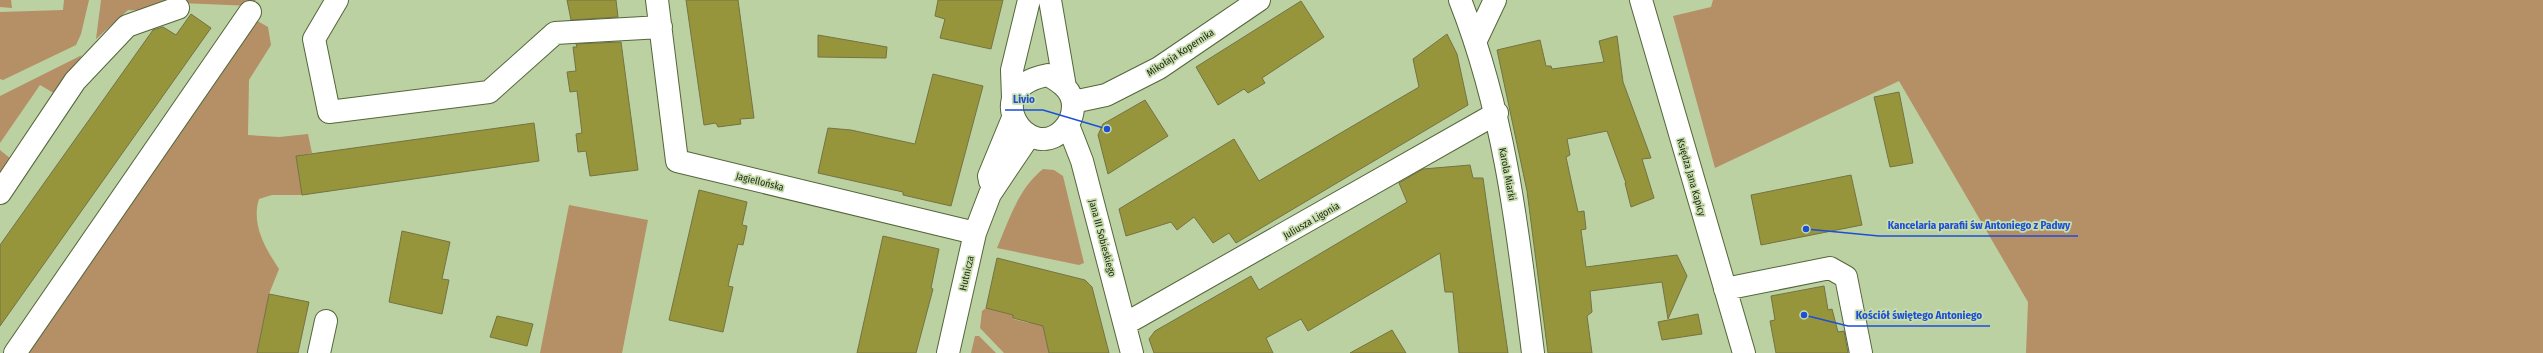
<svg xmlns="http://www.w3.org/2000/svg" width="2543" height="353" font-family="'Fira Sans Condensed',sans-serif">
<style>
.green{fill:#b58f66}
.building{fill:#97953c;stroke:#747342}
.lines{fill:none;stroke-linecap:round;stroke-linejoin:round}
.minor-casing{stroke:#54663b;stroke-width:24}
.minor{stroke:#fff;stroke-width:22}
.labels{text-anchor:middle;stroke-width:3.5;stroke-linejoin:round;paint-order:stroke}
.street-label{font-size:10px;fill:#222a18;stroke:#c8dead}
.leader{fill:none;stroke:#1d4ed8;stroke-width:1.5}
.callout-dot{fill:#1d4ed8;stroke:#c8dead;stroke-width:1.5}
.callout-label{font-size:11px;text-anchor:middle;font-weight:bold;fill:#1d4ed8;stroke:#c8dead;stroke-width:3.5;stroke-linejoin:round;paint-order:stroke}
</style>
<rect width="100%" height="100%" fill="#bbd1a1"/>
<!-- green -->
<path class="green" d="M 0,0 L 11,0 L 12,8 L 0,7 Z
M 64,0 L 89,0 L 81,34 L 76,45 L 3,80 L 0,79 L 0,12 L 63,10 Z
M 101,0 L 256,0 L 252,6 L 181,3 L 150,11 L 128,10 L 96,39 Z
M 1713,0 L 2543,0 L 2543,353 L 2026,353 L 2028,302 L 1899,81 L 1715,168 L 1673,16 L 1711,7 Z
M 254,19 L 268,27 L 271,45 L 249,80 L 248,135 L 279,137 L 308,134 L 312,153 L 296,156 L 302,195 L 272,195 L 259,199 C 251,224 265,248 279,269 L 269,294 L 257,353 L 25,353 Z
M 82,55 L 57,95 L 40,85 L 0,143 L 0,96 Z
M 0,150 L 11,159 L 0,175 Z
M 1043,169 L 1054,170 L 1063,176 L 1084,263 L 1079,265 L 997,248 C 1009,220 1018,189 1043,169 Z
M 569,205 L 648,220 L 622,353 L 540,353 Z
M 986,308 L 1013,315 L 1013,319 L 1029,323 L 1031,318 L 1046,322 L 1049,353 L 1004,353 L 980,328 L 982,311 Z
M 975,336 L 979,336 L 996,353 L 971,353 Z"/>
<!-- building -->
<path class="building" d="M 567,0 L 616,0 L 618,17 L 571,20 Z
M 686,0 L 738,0 L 754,118 L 740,119 L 741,124 L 718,127 L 716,123 L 704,125 Z
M 938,0 L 1003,0 L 991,49 L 940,38 L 945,19 L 935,16 Z
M 1301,1 L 1324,37 L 1262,78 L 1265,83 L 1248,93 L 1244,89 L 1218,105 L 1196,67 Z
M 191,14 L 211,28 L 0,326 L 0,245 L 153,30 L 163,27 L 176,35 Z
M 1447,34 L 1457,54 L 1468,105 L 1236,243 L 1229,233 L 1213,243 L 1194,217 L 1177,230 L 1171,222 L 1126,236 L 1119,209 L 1234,139 L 1259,181 L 1419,87 L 1413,59 Z
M 818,35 L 887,47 L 886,58 L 818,57 Z
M 1617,36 L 1623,82 L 1651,158 L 1642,159 L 1654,198 L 1631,207 L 1625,183 L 1626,183 L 1607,131 L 1567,139 L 1570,155 L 1566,157 L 1572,185 L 1578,212 L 1584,211 L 1586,229 L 1581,230 L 1586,267 L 1677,255 L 1687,276 L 1668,319 L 1662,282 L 1590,291 L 1592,312 L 1587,316 L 1592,353 L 1548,353 L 1527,191 L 1497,50 L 1540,40 L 1546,66 L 1551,66 L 1552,69 L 1604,62 L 1599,41 Z
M 621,42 L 638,170 L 590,176 L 586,151 L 578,152 L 576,134 L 582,133 L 577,91 L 570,92 L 567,72 L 576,71 L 573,47 L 577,47 L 576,44 Z
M 933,74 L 983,86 L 951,206 L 903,195 L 903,192 L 818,173 L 828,128 L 851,130 L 915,144 Z
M 1899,92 L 1913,163 L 1890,167 L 1874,97 Z
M 1145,100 L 1168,136 L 1108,174 L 1098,135 L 1103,124 Z
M 534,123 L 539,161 L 302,195 L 296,156 Z
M 1470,165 L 1473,178 L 1483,178 L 1508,353 L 1459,353 L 1453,292 L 1445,292 L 1440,253 L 1308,331 L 1301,319 L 1266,338 L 1273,353 L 1154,353 L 1149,339 L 1155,331 L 1251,276 L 1259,290 L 1407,202 L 1399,183 L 1423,169 Z
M 1851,175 L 1862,225 L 1761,245 L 1751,195 Z
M 699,190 L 747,202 L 742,225 L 747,226 L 743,245 L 738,244 L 728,286 L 733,287 L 723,332 L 669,320 Z
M 402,231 L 450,242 L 442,279 L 449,280 L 442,314 L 389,302 Z
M 883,236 L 939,249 L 931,288 L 933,289 L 916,353 L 857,353 Z
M 997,258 L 1085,280 L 1092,287 L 1109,353 L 1049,353 L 1043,326 L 1013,318 L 1013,315 L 986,308 Z
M 1824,286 L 1828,310 L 1832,309 L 1838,332 L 1844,331 L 1848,353 L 1776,353 L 1770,321 L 1775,320 L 1771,296 Z
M 269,294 L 309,302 L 298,353 L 257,353 Z
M 1698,314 L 1702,334 L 1662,340 L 1658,322 Z
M 497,316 L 533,324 L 527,346 L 490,337 Z
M 1392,330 L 1406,353 L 1350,353 Z"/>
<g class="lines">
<defs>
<path id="minor" d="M 337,0 L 314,39 L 329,112 L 489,92 L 555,33 L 661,27
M 657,0 L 677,161 L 975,233
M 1050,0 L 1065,87
M 1460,0 C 1505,114 1518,232 1533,353
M 1641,0 L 1744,353
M 1476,40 L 1495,0
M 1048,75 C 1060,82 1073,90 1073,106 C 1073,116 1070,123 1063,130 C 1028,165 976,88 1048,75 Z
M 1013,98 L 1012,70 L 1029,0
M 1073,102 L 1106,95 L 1159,68 L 1259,0
M 1068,125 L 1082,161 L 1132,353
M 990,181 L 989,176 L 1013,118
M 0,193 L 75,81 L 127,26 L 178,8
M 1725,289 L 1830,268 L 1846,277 L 1861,353
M 1125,324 L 1497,113
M 15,353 L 250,12
M 319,353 L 326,321
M 948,353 L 975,233 L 990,194 L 1029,136"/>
</defs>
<!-- minor casing -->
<use href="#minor" class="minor-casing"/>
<!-- minor -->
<use href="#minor" class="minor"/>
</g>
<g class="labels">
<!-- street labels -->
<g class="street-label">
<text transform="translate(1180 52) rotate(-33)" y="4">Mikołaja Kopernika</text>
<text transform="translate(1508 174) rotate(79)" y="4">Karola Miarki</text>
<text transform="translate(1692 177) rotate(74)" y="4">Księdza Jana Kapicy</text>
<text transform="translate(760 181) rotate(14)" y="4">Jagiellońska</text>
<text transform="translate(1311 220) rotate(-30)" y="4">Juliusza Ligonia</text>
<text transform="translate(1103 238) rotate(75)" y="4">Jana III Sobieskiego</text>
<text transform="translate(966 273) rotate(-77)" y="4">Hutnicza</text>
</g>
</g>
<!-- callouts -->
<path class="leader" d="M1107 129L1043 110H1005M1806 229L1879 236H2078M1804 315L1848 326H1990"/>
<g class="callout-dot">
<circle cx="1107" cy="129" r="4"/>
<circle cx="1806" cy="229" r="4"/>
<circle cx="1804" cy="315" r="4"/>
</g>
<g class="callout-label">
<text x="1024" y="103">Livio</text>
<text x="1979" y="229">Kancelaria parafii św Antoniego z Padwy</text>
<text x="1919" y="319">Kościół świętego Antoniego</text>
</g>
</svg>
